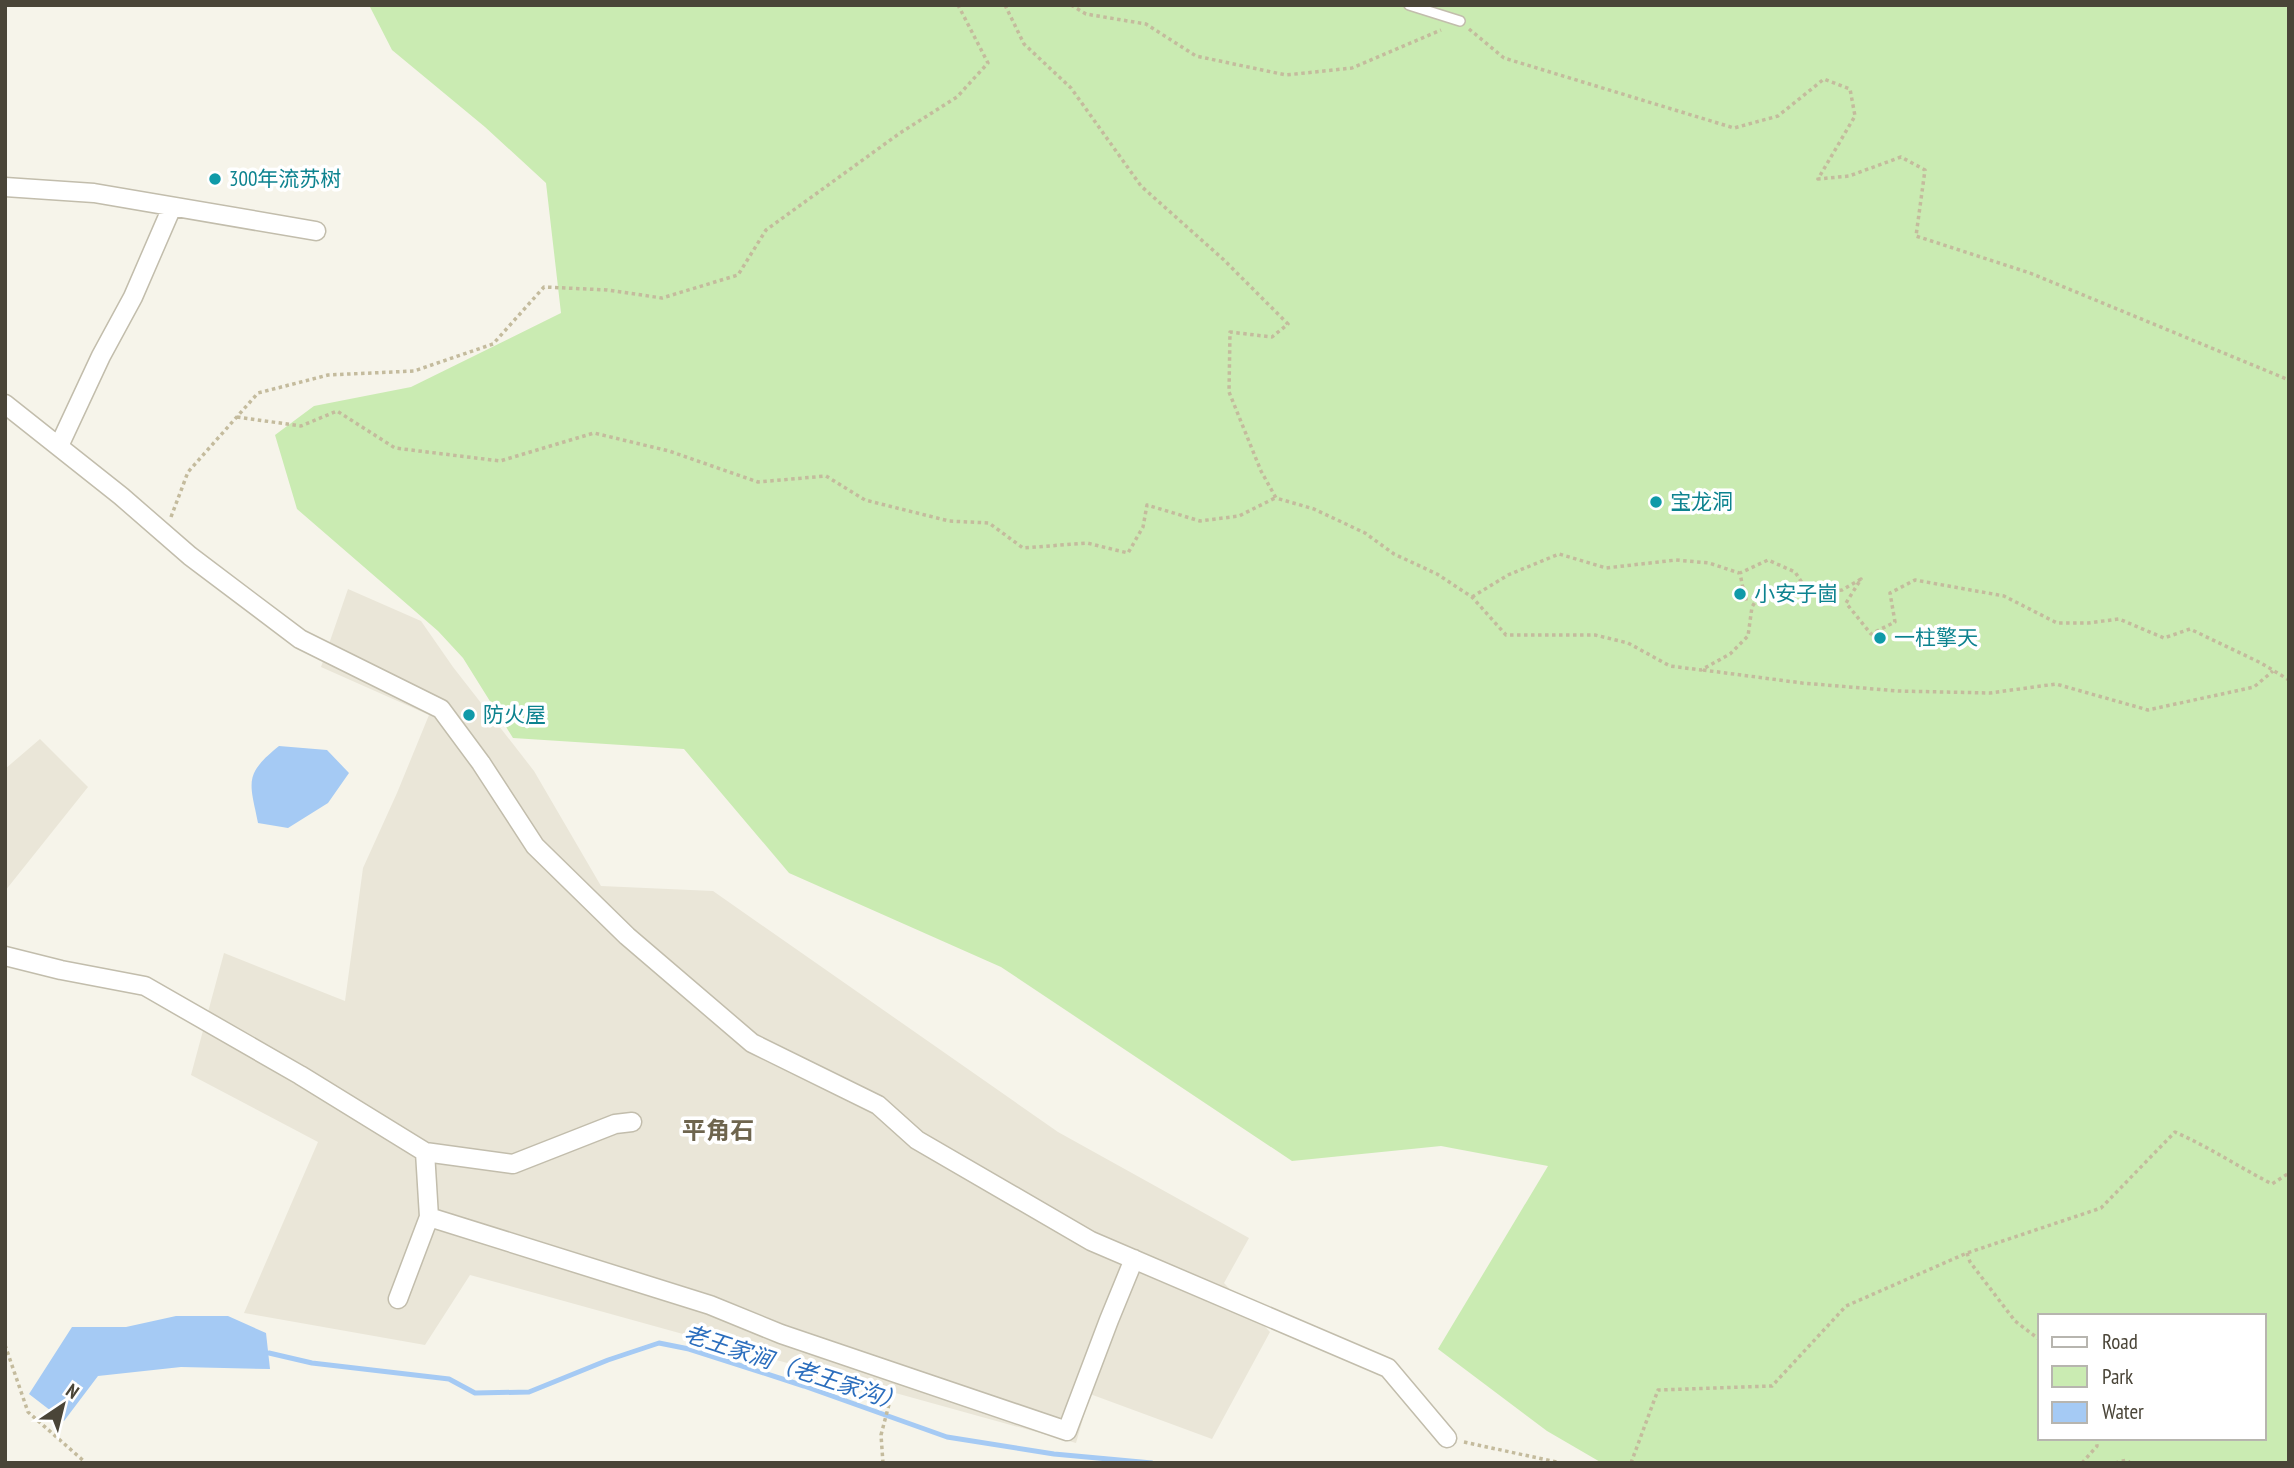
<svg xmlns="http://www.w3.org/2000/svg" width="2294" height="1468" font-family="'PT Sans Narrow','Noto Sans SC',sans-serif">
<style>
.residential{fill:#eae6d8}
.green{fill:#caebb2;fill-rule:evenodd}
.water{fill:#a5caf4}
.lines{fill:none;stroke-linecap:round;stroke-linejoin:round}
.stream{stroke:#a5caf4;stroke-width:5}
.service-casing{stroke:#c2bdac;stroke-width:12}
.minor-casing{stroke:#c2bdac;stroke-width:21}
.path{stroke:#c4bb9d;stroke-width:3.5;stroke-dasharray:3.5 3.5;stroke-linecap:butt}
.service{stroke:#fff;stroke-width:9}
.minor{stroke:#fff;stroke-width:18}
.culture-dot{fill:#0f9aa8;stroke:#fff;stroke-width:2.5}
.labels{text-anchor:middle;stroke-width:7;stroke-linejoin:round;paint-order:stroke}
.culture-label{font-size:21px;fill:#0d838f;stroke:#fff;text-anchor:start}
.water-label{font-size:23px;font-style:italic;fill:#2a6dbd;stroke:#fff}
.quarter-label{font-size:24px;font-weight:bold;fill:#6e654e;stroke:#fff}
</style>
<rect width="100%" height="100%" fill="#f6f4ea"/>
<!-- residential -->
<path class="residential" d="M 348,589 L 421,621 L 453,667 L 534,771 L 601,886 L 713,891 L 1058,1132 L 1249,1238 L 1224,1283 L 1270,1332 L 1212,1439 L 1090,1394 L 1076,1443 L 470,1275 L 425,1345 L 244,1313 L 318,1142 L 191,1075 L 224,953 L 345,1001 L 363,868 L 397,793 L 429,715 L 321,667 Z
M 40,739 L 88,787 L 5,891 L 5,769 Z"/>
<!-- green -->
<path class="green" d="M 369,5 L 2289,5 L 2289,1463 L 1602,1463 L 1547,1431 L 1438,1349 L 1548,1166 L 1441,1146 L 1292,1161 L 1001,967 L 789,873 L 684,749 L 513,738 L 463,658 L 438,631 L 297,509 L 275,435 L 314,406 L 411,387 L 561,313 L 546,183 L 485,127 L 392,50 ZM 2040,1316 L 2264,1316 L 2264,1438 L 2040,1438 Z"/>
<!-- water -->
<path class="water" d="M 279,746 L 327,750 L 349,773 L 328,803 L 288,828 L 258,823 C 250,782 243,775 279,746 Z
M 176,1316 L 228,1316 L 266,1333 L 270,1369 L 181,1367 L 98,1376 L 64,1421 L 29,1394 L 72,1327 L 126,1327 Z"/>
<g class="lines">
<!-- stream -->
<path class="stream" d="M 269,1353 L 312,1363 L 449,1379 L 475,1393 L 529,1392 L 608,1360 L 659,1343 L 689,1349 L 804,1386 L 947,1437 L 1054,1454 L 1152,1463"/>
<defs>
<path id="service" d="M 1409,5 L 1460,21"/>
<path id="minor" d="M 5,187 L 94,193 L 316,231
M 5,404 L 121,496 L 190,556 L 300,639 L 441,709 L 481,763 L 535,846 L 627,936 L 752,1043 L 878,1105 L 917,1140 L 1091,1241 L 1388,1368 L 1447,1438
M 59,446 L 101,356 L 133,297 L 172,207
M 5,956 L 61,970 L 145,986 L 300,1075 L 425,1152 L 513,1164 L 615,1124 L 632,1122
M 425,1152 L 429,1217 L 710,1305 L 781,1334 L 1067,1431 L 1109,1320 L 1134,1259
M 398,1299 L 429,1217"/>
</defs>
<!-- service casing -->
<use href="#service" class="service-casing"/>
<!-- minor casing -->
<use href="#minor" class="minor-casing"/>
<!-- path -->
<path class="path" d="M 1005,5 L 1024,44 L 1071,88 L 1141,186 L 1224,260 L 1288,324 L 1272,337 L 1230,332 L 1229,392 L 1261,471 L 1276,498 L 1314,509 L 1365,533 L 1394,554 L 1437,574 L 1472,597 L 1506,635 L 1595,635 L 1628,643 L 1670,666 L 1701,670 L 1730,654 L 1748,636 L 1752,607 L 1758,597 L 1745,599 L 1740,573 L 1768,560 L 1795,572 L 1810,595 L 1842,590 L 1861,579 L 1846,603 L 1871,634 L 1895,622 L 1890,593 L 1915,580 L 2004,596 L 2057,623 L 2088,623 L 2119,619 L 2164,638 L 2190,629 L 2261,663 L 2289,680
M 1071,5 L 1086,14 L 1146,24 L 1196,56 L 1286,75 L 1352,68 L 1441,30
M 1469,29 L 1504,58 L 1734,128 L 1778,116 L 1824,79 L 1850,89 L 1855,116 L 1818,179 L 1849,176 L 1901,157 L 1925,170 L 1916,236 L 2030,273 L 2289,380
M 237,417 L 301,426 L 337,411 L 395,448 L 500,461 L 594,433 L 669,451 L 758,482 L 826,476 L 865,500 L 949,521 L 989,523 L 1023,548 L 1087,543 L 1128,553 L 1143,527 L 1147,505 L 1200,521 L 1239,516 L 1275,498
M 171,517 L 188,472 L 258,393 L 328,375 L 414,371 L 493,344 L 544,287 L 607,290 L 662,298 L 738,275 L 766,230 L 900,133 L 957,97 L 988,63 L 958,5
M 1472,597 L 1508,575 L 1559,554 L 1606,568 L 1676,560 L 1709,563 L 1739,573
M 1703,670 L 1802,683 L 1898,691 L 1990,693 L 2056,684 L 2148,710 L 2254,687 L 2273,671
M 1967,1253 L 1970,1262 L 2015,1321 L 2040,1340
M 5,1345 L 28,1412 L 86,1463
M 1464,1442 L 1561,1463
M 883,1463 L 881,1435 L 893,1389
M 1631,1463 L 1658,1390 L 1772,1386 L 1846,1306 L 1967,1253 L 2101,1208 L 2175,1132 C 2209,1147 2239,1167 2272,1184 L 2289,1173
M 2082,1463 L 2097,1446 L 2096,1438
M 2115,1463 L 2127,1460 L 2130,1463"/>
<!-- service -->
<use href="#service" class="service"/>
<!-- minor -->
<use href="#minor" class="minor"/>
</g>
<!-- markers -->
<g class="culture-dot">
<circle cx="215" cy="179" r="7"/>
<circle cx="1656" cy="502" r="7"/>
<circle cx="1740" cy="594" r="7"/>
<circle cx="1880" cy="638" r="7"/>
<circle cx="469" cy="715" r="7"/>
</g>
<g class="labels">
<!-- culture labels -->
<g class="culture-label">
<text x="229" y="186">300年流苏树</text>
<text x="1670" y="509">宝龙洞</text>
<text x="1754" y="601">小安子崮</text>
<text x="1894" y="645">一柱擎天</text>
<text x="483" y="722">防火屋</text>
</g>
<!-- water labels -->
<g class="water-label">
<text transform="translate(794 1368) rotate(18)" y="8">老王家涧（老王家沟）</text>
</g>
<!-- quarter labels -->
<g class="quarter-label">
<text x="718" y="1139">平角石</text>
</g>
</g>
<!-- border -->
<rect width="2294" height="1468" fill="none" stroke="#4a4538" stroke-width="14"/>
<!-- legend -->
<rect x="2038" y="1314" width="228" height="126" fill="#ffffff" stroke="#b7b5af" stroke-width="2"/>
<rect x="2052" y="1337" width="35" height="10" fill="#ffffff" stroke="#b7b5af" stroke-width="2"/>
<text x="2102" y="1349" font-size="21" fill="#4a4538">Road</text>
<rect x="2052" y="1366" width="35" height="21" fill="#caebb2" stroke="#b7b5af" stroke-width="2"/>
<text x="2102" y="1384" font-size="21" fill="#4a4538">Park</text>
<rect x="2052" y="1402" width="35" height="21" fill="#a5caf4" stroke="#b7b5af" stroke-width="2"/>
<text x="2102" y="1419" font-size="21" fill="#4a4538">Water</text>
<!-- north arrow -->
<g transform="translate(63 1405) rotate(35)" stroke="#ffffff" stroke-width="5" paint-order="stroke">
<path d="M0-5L12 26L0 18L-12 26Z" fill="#4a4538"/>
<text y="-10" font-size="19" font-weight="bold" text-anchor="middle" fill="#4a4538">N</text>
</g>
</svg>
